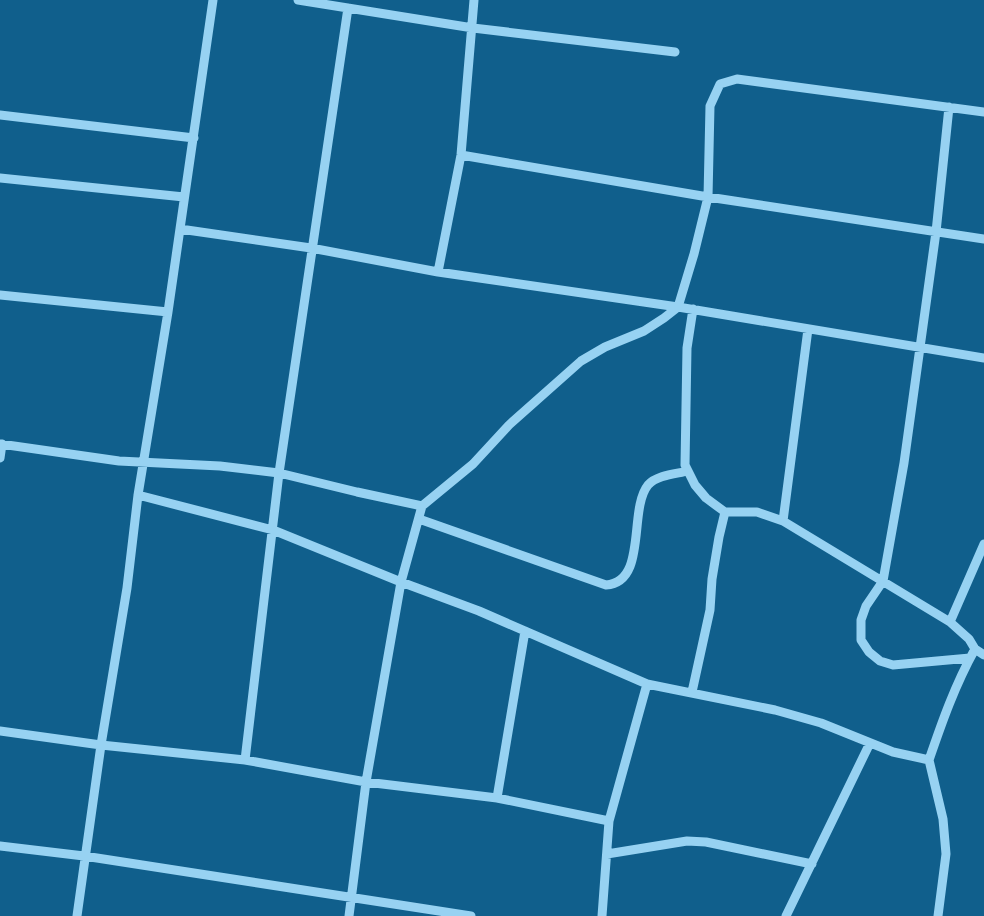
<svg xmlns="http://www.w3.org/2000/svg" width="984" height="916" font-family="Helvetica,sans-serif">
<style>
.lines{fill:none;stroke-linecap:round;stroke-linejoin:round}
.minor{stroke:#97d2f2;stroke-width:9}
</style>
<rect width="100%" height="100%" fill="#105f8c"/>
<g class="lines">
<!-- minor -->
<path class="minor" d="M 298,0 L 473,28 L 675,52
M 949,107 L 936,232 L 904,463 L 883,581 L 866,606 L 861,620 L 861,640 L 869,652 L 880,661 L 893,665 L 970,658
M 0,115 L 194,138
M 461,155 L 708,197 L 984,239
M 0,178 L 184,197
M 180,229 L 311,248 L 438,272 L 678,307 L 984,358
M 438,272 L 461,155 L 474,0
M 0,295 L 168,312
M 693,309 L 687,348 L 685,465 L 695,485 L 706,498 L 725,512
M 0,444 L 119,461 L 220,466 L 279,473 L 357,492 L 422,506 L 473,464 L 509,425 L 581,361 L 605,347 L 644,331 L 664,318 L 678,307 L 694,254 L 708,197 L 710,106 L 720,84 L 737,79 L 984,112
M 0,458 L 2,444
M 138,495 L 273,530 L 401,582 L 479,611 L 647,684 L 775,710 L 821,723 L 893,752 L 929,760 C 942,722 955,685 975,649
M 419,519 L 606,585 C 648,582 628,510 648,485 C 657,475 676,474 688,471
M 783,521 L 808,329
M 984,544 L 950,622 L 969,639 L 975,649 L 984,655
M 692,692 L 710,610 L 712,579 L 719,537 L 725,512 L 757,512 L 783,521 L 950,622
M 0,731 L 101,745 L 245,760 L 366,782 L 497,798 L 609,821
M 245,760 L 279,473 L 348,8
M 929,760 L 943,819 L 946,854 L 938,916
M 497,798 L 525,631
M 0,846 L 84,856 L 471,916
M 607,854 L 687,841 L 706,842 L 812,864
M 77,916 L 101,745 L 127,588 L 138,495 L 168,312 L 213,0
M 349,916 L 366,782 L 401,582 L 422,506
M 602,916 L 609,821 L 647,684
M 786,916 L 870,743"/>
</g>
</svg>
